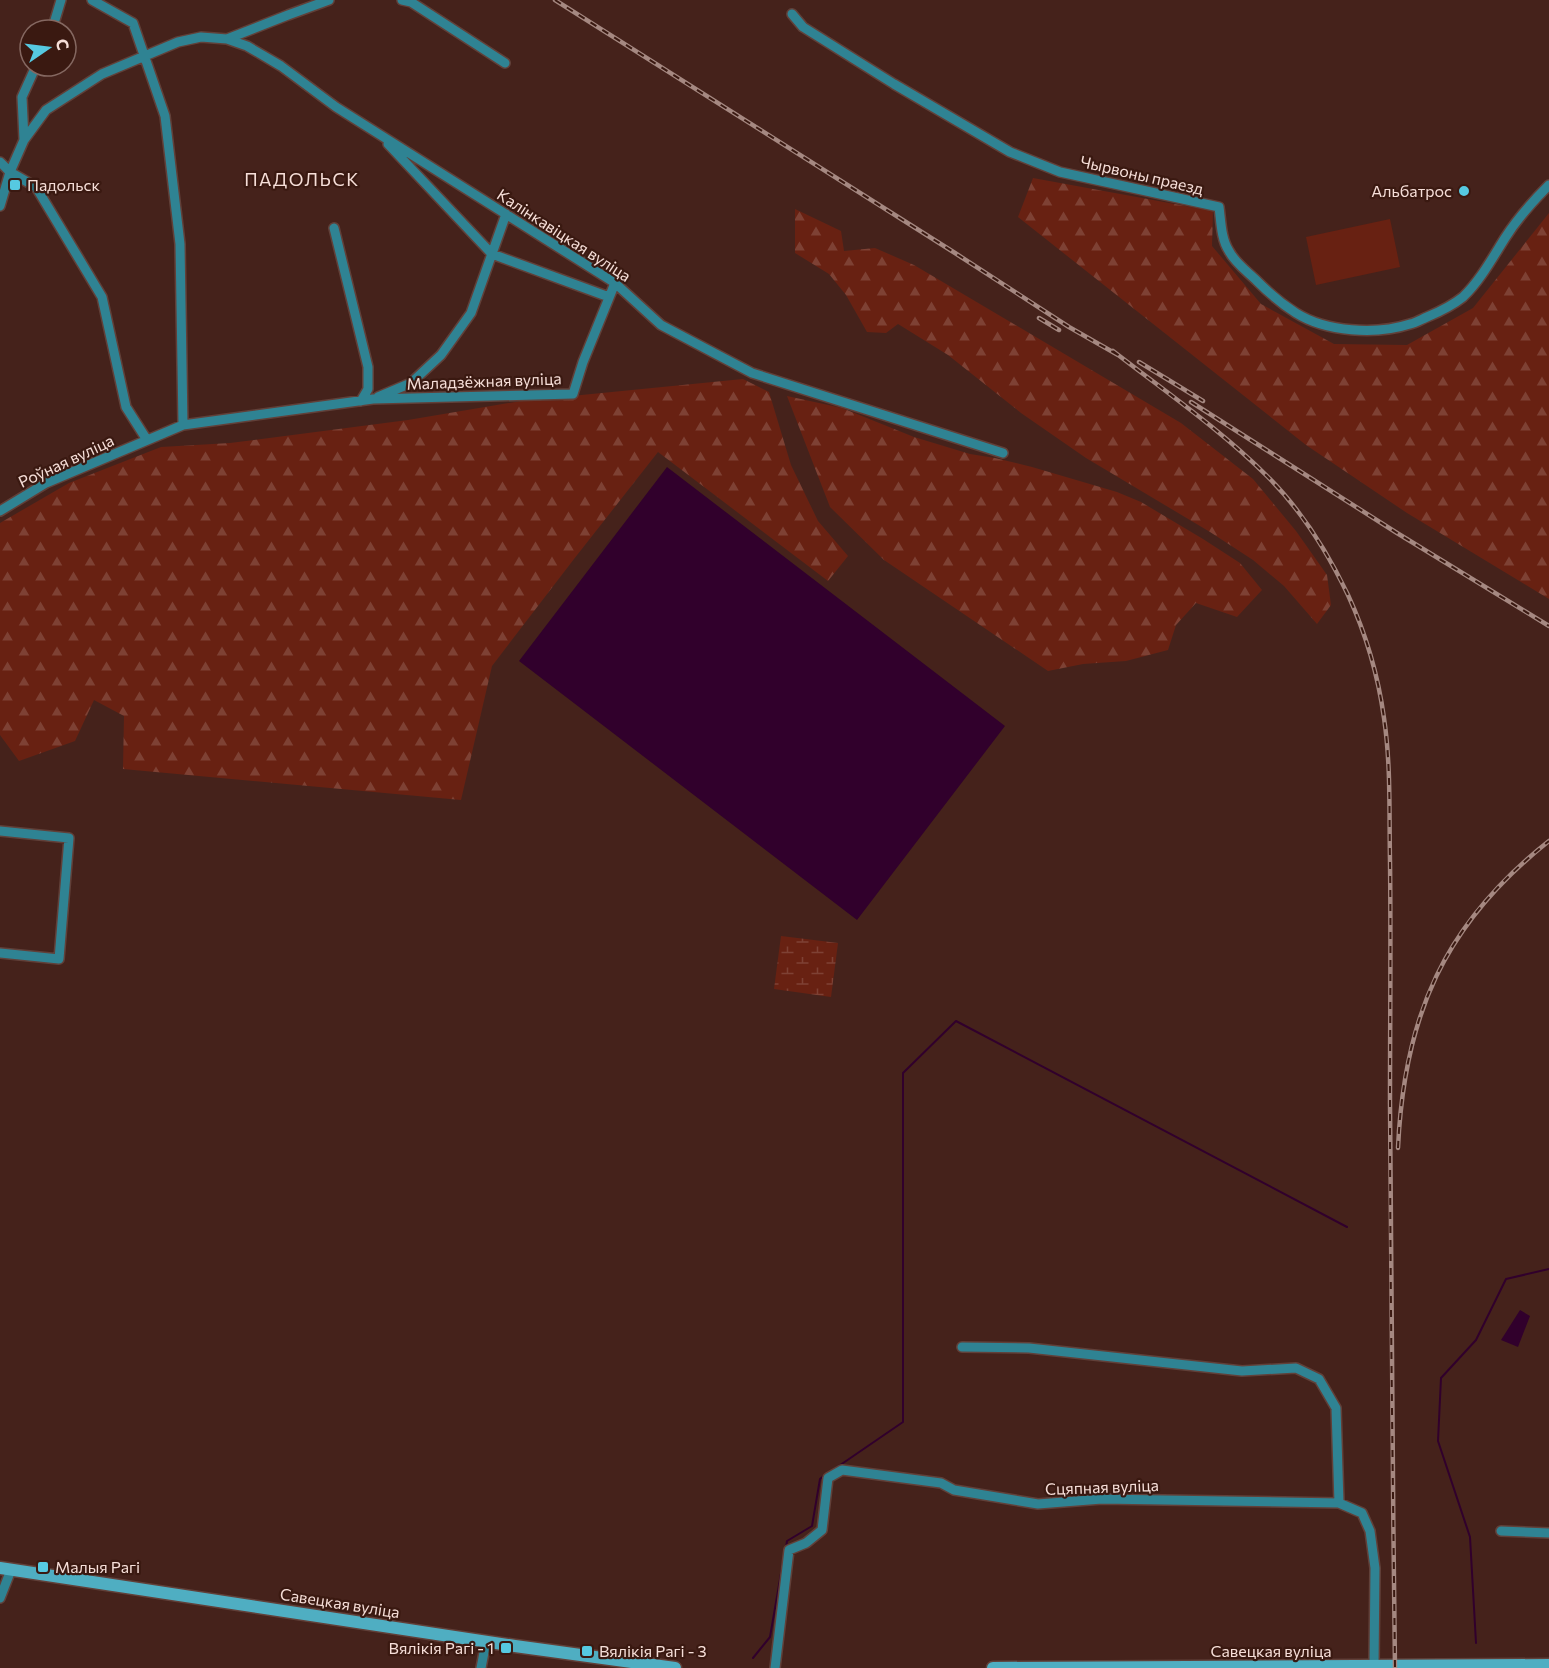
<svg xmlns="http://www.w3.org/2000/svg" width="1549" height="1668" font-family="Commissioner,sans-serif">
<style>
.forest{fill:url(#forest-firs)}
.wetland{fill:url(#wetland-marsh)}
.pitch{fill:#682112}
.water{fill:#31002c}
.lines{fill:none;stroke-linecap:round;stroke-linejoin:round}
.stream{stroke:#31002c;stroke-width:2}
.street-casing{stroke:#614039;stroke-width:12}
.secondary-casing{stroke:#614039;stroke-width:15}
.street{stroke:#2f8393;stroke-width:9}
.secondary{stroke:#4faec2;stroke-width:12}
.rail-casing{stroke:#a58881;stroke-width:4.5}
.rail{stroke:#3a1911;stroke-width:2;stroke-dasharray:7;stroke-linecap:butt}
.poi-dot{fill:#56c9e1;stroke:#3a1911;stroke-width:2}
.labels{text-anchor:middle;stroke-width:4.5;stroke-linejoin:round;paint-order:stroke}
.street-label{font-size:16px;fill:#f6ded8;stroke:#3a1911}
.poi-label{font-size:16px;fill:#f6ded8;stroke:#3a1911;text-anchor:start}
.neighbourhood-label{font-size:18px;letter-spacing:1.5px;fill:#f6ded8;stroke:#3a1911}
</style>
<defs>
<pattern id="forest-firs" width="22" height="20" patternUnits="userSpaceOnUse" patternTransform="scale(1.5)"><rect width="22" height="20" fill="#682112"/><path d="M5 1l3.5 6h-7zM16 11l3.5 6h-7z" fill="#7e4134"/></pattern>
<pattern id="wetland-marsh" width="20" height="14" patternUnits="userSpaceOnUse" patternTransform="scale(1.5)"><rect width="20" height="14" fill="#682112"/><path d="M1 5h8M5 5V1M11 12h8M15 12V8" fill="none" stroke="#7e4134"/></pattern>
</defs>
<rect width="100%" height="100%" fill="#45221b"/>
<!-- forest -->
<path class="forest" d="M 1033,178 L 1213,211 L 1212,246 L 1261,304 L 1334,344 L 1407,345 L 1473,308 L 1549,213 L 1549,599 L 1407,513 L 1306,445 L 1018,217 Z
M 795,209 L 841,231 L 844,251 L 875,248 L 914,265 L 1181,423 L 1253,479 L 1296,531 L 1327,575 L 1331,605 L 1317,624 L 1284,586 L 1253,560 L 1210,532 L 1086,458 L 1021,413 L 948,355 L 898,324 L 886,333 L 867,332 L 846,295 L 829,274 L 795,253 Z
M 743,379 L 769,392 L 791,465 L 818,521 L 848,556 L 828,581 L 658,452 L 574,559 L 492,666 L 461,800 L 123,769 L 124,716 L 94,700 L 75,741 L 19,761 L 0,735 L 0,523 L 69,483 L 161,447 L 230,443 L 408,420 L 521,401 Z
M 787,396 L 842,408 L 914,437 L 970,454 L 995,458 L 1032,467 L 1117,492 L 1141,502 L 1203,539 L 1240,563 L 1262,590 L 1237,617 L 1196,603 L 1176,625 L 1168,650 L 1126,661 L 1083,664 L 1048,671 L 884,560 L 830,507 Z"/>
<!-- wetland -->
<path class="wetland" d="M 781,936 L 838,943 L 831,997 L 774,989 Z"/>
<!-- pitch -->
<path class="pitch" d="M 1390,219 L 1400,267 L 1316,285 L 1306,237 Z"/>
<!-- water -->
<path class="water" d="M 667,467 L 1005,726 L 857,920 L 519,661 Z
M 1520,1310 L 1530,1316 L 1518,1347 L 1501,1340 Z"/>
<g class="lines">
<!-- stream -->
<path class="stream" d="M 830,1472 L 903,1422 L 903,1073 L 956,1021 L 1347,1227
M 786,1548 L 787,1541 L 812,1526 L 820,1479 L 825,1475
M 1476,1643 L 1470,1537 L 1438,1441 L 1441,1378 L 1476,1340 L 1506,1279 L 1549,1269
M 753,1658 L 770,1637 L 783,1562"/>
<defs>
<path id="street" d="M 92,0 L 133,23 L 165,116 L 180,244 L 183,425
M 402,0 L 411,2 L 505,63
M 792,14 L 803,27 L 894,84 L 1010,152 L 1060,172 L 1219,207 C 1221,221 1221,239 1229,251 C 1235,263 1248,272 1257,281 C 1269,293 1282,304 1296,313 C 1326,332 1376,335 1410,324 C 1416,323 1422,319 1427,317 C 1439,312 1453,305 1463,297 C 1480,281 1493,257 1505,238 C 1517,219 1533,201 1549,185
M 52,30 L 61,0
M 227,39 L 288,15 L 329,0
M 24,140 L 46,110 L 102,74 L 178,42 L 201,37 L 227,39 L 247,46 L 281,66 L 336,107 L 615,283 L 661,325 L 752,373 L 1003,453
M 388,144 L 492,254 L 609,297
M 0,162 L 10,172 L 36,187 L 102,297 L 126,407 L 147,440
M 0,206 L 10,172 L 24,140 L 22,97 L 36,66
M 334,228 L 368,367 L 368,389 L 361,401
M 378,397 L 411,383 L 441,355 L 471,313 L 506,214
M 0,511 L 46,483 L 183,425 L 373,399 L 573,394 L 583,362 L 615,283
M 0,831 L 69,838 L 59,959 L 0,953
M 962,1347 L 1029,1348 L 1242,1371 L 1296,1368 L 1319,1379 L 1336,1408 L 1339,1503
M 1501,1531 L 1549,1533
M 0,1598 L 11,1570
M 481,1668 L 486,1642
M 775,1668 L 789,1550 L 806,1543 L 822,1530 L 828,1478 L 842,1470 L 941,1483 L 954,1490 L 1038,1504 L 1102,1499 L 1339,1503 L 1362,1513 L 1370,1531 L 1375,1568 L 1374,1667"/>
<path id="secondary" d="M 0,1568 L 515,1646 L 675,1668
M 993,1668 L 1549,1665"/>
</defs>
<!-- street casing -->
<use href="#street" class="street-casing"/>
<!-- secondary casing -->
<use href="#secondary" class="secondary-casing"/>
<!-- street -->
<use href="#street" class="street"/>
<!-- secondary -->
<use href="#secondary" class="secondary"/>
<defs>
<path id="rail" d="M 555,0 L 955,253 L 1069,327 L 1118,355
M 1039,318 L 1059,330
M 1113,351 C 1166,392 1221,430 1268,477 C 1301,510 1328,553 1348,595 C 1366,634 1378,675 1384,718 C 1391,765 1389,813 1390,861 C 1391,942 1390,1023 1390,1104 C 1390,1292 1393,1480 1395,1668
M 1139,362 L 1203,401
M 1191,402 L 1397,533 L 1549,626
M 1398,1148 C 1404,1016 1444,924 1549,841"/>
</defs>
<!-- rail casing -->
<use href="#rail" class="rail-casing"/>
<!-- rail -->
<use href="#rail" class="rail"/>
</g>
<!-- markers -->
<g class="poi-dot">
<rect x="9" y="179" width="12" height="12" rx="3"/>
<circle cx="1464" cy="191" r="6"/>
<rect x="37" y="1561" width="12" height="12" rx="3"/>
<rect x="500" y="1642" width="12" height="12" rx="3"/>
<rect x="581" y="1645" width="12" height="12" rx="3"/>
</g>
<g class="labels">
<!-- street labels -->
<g class="street-label">
<text transform="translate(1142 175) rotate(13)" y="6">Чырвоны праезд</text>
<text transform="translate(564 235) rotate(33)" y="6">Калінкавіцкая вуліца</text>
<text transform="translate(484 381) rotate(-2)" y="6">Маладзёжная вуліца</text>
<text transform="translate(66 461) rotate(-25)" y="6">Роўная вуліца</text>
<text transform="translate(1102 1487) rotate(-2)" y="6">Сцяпная вуліца</text>
<text transform="translate(340 1603) rotate(9)" y="6">Савецкая вуліца</text>
<text x="1271" y="1657">Савецкая вуліца</text>
</g>
<!-- poi labels -->
<g class="poi-label">
<text x="27" y="191">Падольск</text>
<text x="1452" y="197" text-anchor="end">Альбатрос</text>
<text x="55" y="1573">Малыя Рагі</text>
<text x="494" y="1654" text-anchor="end">Вялікія Рагі - 1</text>
<text x="599" y="1657">Вялікія Рагі - 3</text>
</g>
<!-- neighbourhood labels -->
<g class="neighbourhood-label">
<text x="302" y="186">ПАДОЛЬСК</text>
</g>
</g>
<!-- north arrow -->
<g transform="translate(48 48) rotate(76)"><circle r="28" fill="#3a1911" stroke="#856861" stroke-width="1.5"/>
<path d="M0-4.5L10 22L0 15L-10 22Z" fill="#56c9e1"/>
<text y="-9" font-size="16" font-weight="bold" text-anchor="middle" fill="#f6ded8">С</text>
</g>
</svg>
